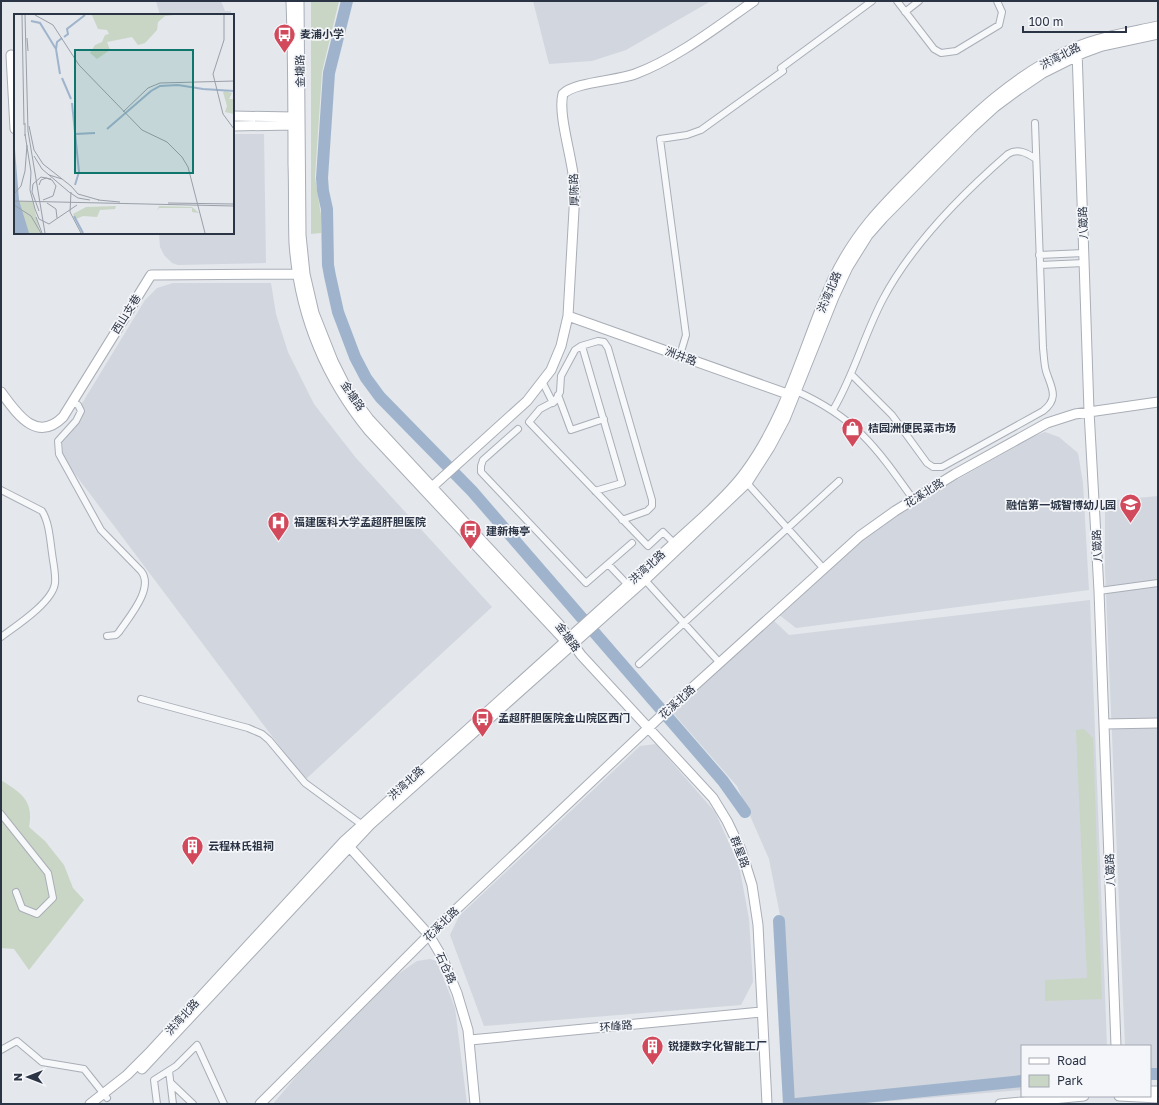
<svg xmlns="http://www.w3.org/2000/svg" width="1159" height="1105" font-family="'Golos Text','Noto Sans SC',sans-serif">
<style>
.built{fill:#d2d6de}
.green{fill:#c9d6c5}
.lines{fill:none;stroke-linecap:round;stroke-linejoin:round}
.river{stroke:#9fb4cc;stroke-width:12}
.street-casing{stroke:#a9aeb7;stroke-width:8}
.secondary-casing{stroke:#a9aeb7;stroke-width:11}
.street{stroke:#f7f8fa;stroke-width:6}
.secondary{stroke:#fff;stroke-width:9}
.labels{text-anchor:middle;stroke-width:3.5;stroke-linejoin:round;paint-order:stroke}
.poi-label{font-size:11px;font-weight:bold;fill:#2b3445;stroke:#f4f6f9;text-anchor:start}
.street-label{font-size:11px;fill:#2b3445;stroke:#f4f6f9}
.inset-river{fill:none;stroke:#9fb4cc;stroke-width:2}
.inset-road{fill:none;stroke:#9a9fa9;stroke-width:1}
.view{fill:#0f766e;fill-opacity:0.15;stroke:#0f766e;stroke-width:2}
.inset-edge{fill:none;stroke:#2b3445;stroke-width:2}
</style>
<rect width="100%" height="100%" fill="#e4e7ec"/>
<!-- built -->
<path class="built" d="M 156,1 L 221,1 L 225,11 L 231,11 L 231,15 L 160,15 Z
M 533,1 L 711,1 L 626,50 L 592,61 L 549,64 Z
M 233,134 L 264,134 L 266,263 L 178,265 L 172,263 L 164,255 L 160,247 L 159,233 L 233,233 Z
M 173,283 L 271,283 L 276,314 L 288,352 L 314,404 L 356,458 L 492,607 L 305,780 L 66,462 L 63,454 L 62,440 L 75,428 L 85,410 L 81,405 L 145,300 L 157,288 Z
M 1045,432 L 1059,437 L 1078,453 L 1083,483 L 1089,590 L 796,628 L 778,614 L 869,535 L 916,503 L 1032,437 Z
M 1158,496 L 1158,1077 L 1150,1077 L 1150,1046 L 1125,1046 L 1105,569 L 1105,501 Z
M 1090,600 L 1107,1046 L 1022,1046 L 1022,1090 L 857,1104 L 793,1104 L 781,920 L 769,859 L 737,786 L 673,713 L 772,619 L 789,635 Z
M 656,744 L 715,812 L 739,865 L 749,919 L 753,982 L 741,1005 L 484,1026 L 450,935 L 459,916 L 640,746 Z
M 430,959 L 436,961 L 438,964 L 455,1008 L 467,1104 L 273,1104 L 299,1073 L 394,977 L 417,961 Z"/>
<!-- green -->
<path class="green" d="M 311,1 L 339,1 L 322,72 L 315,177 L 321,215 L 321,233 L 311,234 Z
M 1084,729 L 1093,738 L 1102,999 L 1045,1001 L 1045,980 L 1087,978 L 1076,730 Z
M 1,780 C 21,793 34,800 29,827 L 45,841 L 64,865 L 73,888 L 84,900 L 29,970 L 14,949 L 1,948 Z"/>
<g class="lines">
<!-- river -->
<path class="river" d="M 347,1 L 329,73 L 322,178 L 323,191 L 327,209 L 328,265 L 330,276 L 338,312 L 355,357 L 366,378 L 380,397 L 472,491 L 723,781 L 745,812
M 779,921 L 789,1104
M 1150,1074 L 1158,1074
M 796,1104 L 1022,1081"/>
<defs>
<path id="street" d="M 897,1 L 934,49 L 941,53 L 956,51 L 999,25 L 1002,12 L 997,1
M 905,12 L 919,1
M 1039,255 L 1084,253
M 1040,265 L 1084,263
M 582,346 L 622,483 L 595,491
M 680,355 L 686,335 L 660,139 L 687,135 L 701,130 L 783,71 L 781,68 L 872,1
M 852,375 L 892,415 L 927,463 L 933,467 L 942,467 L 1043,411 C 1060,398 1051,387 1046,371 C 1044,364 1044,356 1043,348 L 1035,123
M 543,383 L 553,403
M 796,391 C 856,418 876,447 913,499
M 558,395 L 571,430 L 604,419
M 72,402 L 78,405 L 81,411 L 76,421 L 58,441 L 59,454 L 101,530 L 141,571 C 155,588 128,618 119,632 L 116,635 L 107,636
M 833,410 C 854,375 864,335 883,299 C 912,244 962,194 1008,154 C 1018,148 1027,153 1036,159
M 518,429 L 483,460 L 481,466 L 481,472 L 586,583 L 632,543
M 747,483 L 824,569
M 1,490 L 42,511 C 49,522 50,539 52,553 C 53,562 56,574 55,583 C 53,602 16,626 1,637
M 622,520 L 647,511 L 652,506 L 652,500 L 608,348 L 604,342 L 598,341 L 581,346 L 575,350 L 561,376 L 560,392 L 555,401 L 540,409 L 529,422 L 648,546 L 663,532 L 674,543
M 608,564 L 627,584
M 645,580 L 720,663
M 1099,591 L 1158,583
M 639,664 L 839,481
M 141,699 L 248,728 L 262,734 L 269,740 L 305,783 L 361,824
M 1,814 L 48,873 L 53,898 L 37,914 L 22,908 L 16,892
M 1,1050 L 17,1041 L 42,1062 L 84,1069 L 107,1098
M 169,1071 L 173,1104
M 171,1083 L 193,1104
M 157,1104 L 154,1080 L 176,1066 L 197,1045 L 224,1104"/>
<path id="secondary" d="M 291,1 C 293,55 293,110 293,164 C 294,191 293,217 294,243 C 299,313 325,377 369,431 L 568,644
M 299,1 L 301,235 L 305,274 L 314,313 L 333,361 L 348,391 L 369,419 L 559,624 L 581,655 L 713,798 L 727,821 L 741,850 L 752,885 L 758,925 L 767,1104
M 1077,50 L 1089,411 L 1099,591 L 1116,1046
M 11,55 L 15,129
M 233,116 L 293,117
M 233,126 L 293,125
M 568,316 L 793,396
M 1,392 C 16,412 36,444 63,417 L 151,275 L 304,274
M 432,487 L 527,401 L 551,370 L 561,346 L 568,316 L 575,192 C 575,166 557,115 563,94 C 574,82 617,81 635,74 C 676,59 718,26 754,1
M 1105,724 L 1158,723
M 345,842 L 429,935 L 442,957 L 457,993 L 468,1030 L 475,1104
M 470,1040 L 761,1012
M 142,1069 L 370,825 L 645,580 L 747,483 L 770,447 L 785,419 L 834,297 L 848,267 L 868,235 L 883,218 L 971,129 L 995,107 L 1018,90 L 1043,73 L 1083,53 L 1102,46 L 1158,34
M 1150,1091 L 1158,1091
M 1119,1096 L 1158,1098
M 90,1104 L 127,1075 L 149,1053 L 344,841 L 703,517 C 718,503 734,488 746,471 C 788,414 804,343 833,279 C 857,229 886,202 924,164 C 970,118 1015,73 1076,47 C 1102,36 1131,32 1158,26
M 260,1104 L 429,935 L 662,715 L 860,536 L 895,511 L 955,474 L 1047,423 L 1075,414 L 1158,402
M 1000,1104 L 1084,1096"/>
</defs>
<!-- street casing -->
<use href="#street" class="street-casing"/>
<!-- secondary casing -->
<use href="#secondary" class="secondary-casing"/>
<!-- street -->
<use href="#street" class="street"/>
<!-- secondary -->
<use href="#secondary" class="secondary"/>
</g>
<!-- icons -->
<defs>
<symbol id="bus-pin" viewBox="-11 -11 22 30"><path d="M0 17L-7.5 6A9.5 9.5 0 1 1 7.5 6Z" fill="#d1495b" stroke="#f4f6f9"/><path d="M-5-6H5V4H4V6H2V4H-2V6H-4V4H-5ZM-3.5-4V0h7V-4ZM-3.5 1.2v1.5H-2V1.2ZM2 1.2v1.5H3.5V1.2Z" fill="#fff"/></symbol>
<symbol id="shop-pin" viewBox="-11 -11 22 30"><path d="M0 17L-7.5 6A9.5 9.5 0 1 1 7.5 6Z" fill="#d1495b" stroke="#f4f6f9"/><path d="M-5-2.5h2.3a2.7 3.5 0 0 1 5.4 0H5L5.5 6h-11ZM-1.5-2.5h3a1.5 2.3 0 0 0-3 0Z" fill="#fff"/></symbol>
<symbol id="school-pin" viewBox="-11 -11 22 30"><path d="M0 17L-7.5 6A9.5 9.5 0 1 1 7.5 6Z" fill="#d1495b" stroke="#f4f6f9"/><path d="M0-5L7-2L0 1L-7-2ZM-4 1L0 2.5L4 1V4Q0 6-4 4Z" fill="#fff"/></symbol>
<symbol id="hospital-pin" viewBox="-11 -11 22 30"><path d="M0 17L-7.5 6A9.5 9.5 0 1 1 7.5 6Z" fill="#d1495b" stroke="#f4f6f9"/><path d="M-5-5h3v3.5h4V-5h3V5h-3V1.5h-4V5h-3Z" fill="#fff"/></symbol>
<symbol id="building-pin" viewBox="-11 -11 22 30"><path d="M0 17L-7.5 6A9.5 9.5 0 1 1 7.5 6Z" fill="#d1495b" stroke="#f4f6f9"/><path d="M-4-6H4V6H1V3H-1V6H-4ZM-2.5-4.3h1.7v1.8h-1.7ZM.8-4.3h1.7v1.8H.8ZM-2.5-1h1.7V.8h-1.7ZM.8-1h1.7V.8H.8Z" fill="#fff"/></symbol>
</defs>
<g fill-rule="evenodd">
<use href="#bus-pin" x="272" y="22" width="25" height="34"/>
<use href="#shop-pin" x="840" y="416" width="25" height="34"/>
<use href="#school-pin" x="1118" y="492" width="25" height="34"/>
<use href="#hospital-pin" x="266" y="510" width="25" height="34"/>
<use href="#bus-pin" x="458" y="518" width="25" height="34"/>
<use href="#bus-pin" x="470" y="706" width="25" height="34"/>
<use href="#building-pin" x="180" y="834" width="25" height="34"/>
<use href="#building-pin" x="640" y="1034" width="25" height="34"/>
</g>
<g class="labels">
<!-- poi labels -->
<g class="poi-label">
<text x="300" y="38">麦浦小学</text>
<text x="868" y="432">桔园洲便民菜市场</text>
<text x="1116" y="509" text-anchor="end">融信第一城智博幼儿园</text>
<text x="294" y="526">福建医科大学孟超肝胆医院</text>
<text x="486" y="535">建新梅亭</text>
<text x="498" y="722">孟超肝胆医院金山院区西门</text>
<text x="208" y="850">云程林氏祖祠</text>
<text x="668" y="1050">锐捷数字化智能工厂</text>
</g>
<!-- street labels -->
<g class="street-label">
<text transform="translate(1060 56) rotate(-27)" y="4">洪湾北路</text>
<text transform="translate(300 71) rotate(-91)" y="4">金塘路</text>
<text transform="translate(574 190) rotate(-92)" y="4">厚陈路</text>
<text transform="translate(1083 223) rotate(-92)" y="4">八箴路</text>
<text transform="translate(829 292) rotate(-67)" y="4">洪湾北路</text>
<text transform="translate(126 314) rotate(-58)" y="4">西山支巷</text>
<text transform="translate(681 356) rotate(20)" y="4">洲井路</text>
<text transform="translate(353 396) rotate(56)" y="4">金塘路</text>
<text transform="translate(924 493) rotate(-32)" y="4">花溪北路</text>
<text transform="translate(1097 546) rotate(-93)" y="4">八箴路</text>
<text transform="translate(647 567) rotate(-42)" y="4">洪湾北路</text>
<text transform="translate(568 637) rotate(54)" y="4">金塘路</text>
<text transform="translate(677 702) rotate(-42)" y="4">花溪北路</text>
<text transform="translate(406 783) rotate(-42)" y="4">洪湾北路</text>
<text transform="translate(740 852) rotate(69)" y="4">群星路</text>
<text transform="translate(1110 870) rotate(-92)" y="4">八箴路</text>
<text transform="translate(441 924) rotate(-44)" y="4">花溪北路</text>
<text transform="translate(446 968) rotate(65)" y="4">石仓路</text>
<text transform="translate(182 1017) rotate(-48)" y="4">洪湾北路</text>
<text transform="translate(616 1026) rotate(-5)" y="4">环峰路</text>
</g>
</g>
<!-- overview -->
<g transform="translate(14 14)">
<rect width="220" height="220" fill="#e4e7ec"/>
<path d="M 78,1 L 160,1 L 151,2 L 144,8 L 143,16 L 131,29 L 124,31 L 118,23 L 93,28 L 96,36 L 83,45 L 76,39 L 81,31 L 88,28 L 91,21 L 95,20 L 93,16 L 84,15 ZM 211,77 L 218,79 L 215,85 L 220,85 L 220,100 L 211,98 L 213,92 L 209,78 ZM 5,187 L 19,188 L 26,219 L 14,219 ZM 102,192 L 101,195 L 86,196 L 83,203 L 69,202 L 62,205 L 59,200 L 72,193 ZM 145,192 L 178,193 L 185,199 L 178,198 L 178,194 L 145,194 L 143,197 Z" fill="#c9d6c5"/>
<path d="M 0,123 L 5,186 L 15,219 L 0,219 Z" fill="#9fb4cc"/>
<path class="inset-river" d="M 17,7 L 26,9 L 42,35 L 46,60M 50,23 L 54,20 L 53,15 L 71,1M 42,35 L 43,28 L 48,24M 48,64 L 57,85M 58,89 L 65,158 L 61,171M 93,115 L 137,77 L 146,72 L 164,71 L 189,75 L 220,77M 61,120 L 81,119M 60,202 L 69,219"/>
<path class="inset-road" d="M 8,1 L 10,111M 11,1 L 14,117 L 31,219M 21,1 L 39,11 L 65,51 L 128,116 L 153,128 L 168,143 L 174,153 L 191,219M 210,1 L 210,26 L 199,60 L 209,100 L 220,115M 13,24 L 14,37M 109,98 L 134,74 L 146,69 L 220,67M 11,109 L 11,122M 15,112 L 20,136 L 29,150 L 57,172 L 64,180 L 85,186M 11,120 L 17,158 L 16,176 L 21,195M 20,142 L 28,155 L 55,178 L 64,184 L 76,186M 35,161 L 48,165M 25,171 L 27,166 L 32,164 L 38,166 L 42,172 L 39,182 L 29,186M 57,178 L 56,198 L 67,219M 0,180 L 7,172 L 11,157 L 13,131M 84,186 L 106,188M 0,187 L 220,192M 33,189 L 42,195 L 43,204M 154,189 L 220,190M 0,191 L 17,202 L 27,219M 21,195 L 25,205 L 35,210 L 63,191M 25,197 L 18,178 L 19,170 L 27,163 L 37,165M 22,203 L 28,219"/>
<path class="view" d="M 61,36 L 179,36 L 179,159 L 61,159 Z"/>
<rect width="220" height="220" class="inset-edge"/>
</g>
<!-- border -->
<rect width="1159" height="1105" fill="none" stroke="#2b3445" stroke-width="4"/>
<!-- legend -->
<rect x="1021" y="1045" width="130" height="52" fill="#f4f6f9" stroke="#a4a8b1"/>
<rect x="1029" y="1058" width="20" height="6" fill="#ffffff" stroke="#a4a8b1"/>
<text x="1057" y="1065" font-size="12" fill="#2b3445">Road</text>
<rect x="1029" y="1075" width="20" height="12" fill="#c9d6c5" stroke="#a4a8b1"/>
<text x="1057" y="1085" font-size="12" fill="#2b3445">Park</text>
<!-- north arrow -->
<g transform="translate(28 1077) rotate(270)" stroke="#f4f6f9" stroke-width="3" paint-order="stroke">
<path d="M0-3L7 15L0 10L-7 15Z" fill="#2b3445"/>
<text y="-6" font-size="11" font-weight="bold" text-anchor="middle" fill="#2b3445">N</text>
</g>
<!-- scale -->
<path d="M1023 26v6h103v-6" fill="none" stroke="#2b3445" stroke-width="2"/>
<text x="1029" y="26" font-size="12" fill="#2b3445" stroke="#f4f6f9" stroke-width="3" paint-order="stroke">100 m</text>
</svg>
